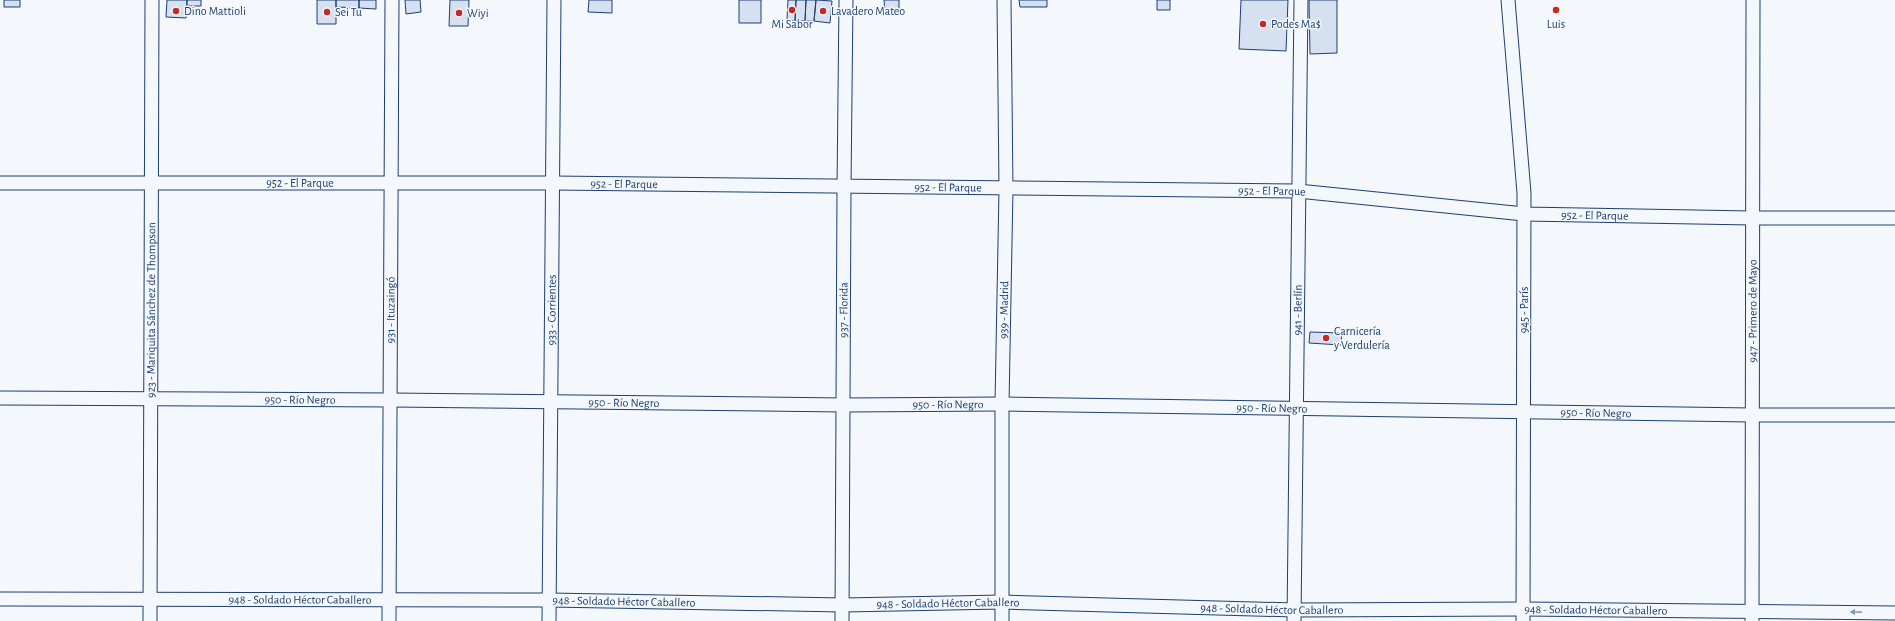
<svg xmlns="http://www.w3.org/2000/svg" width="1895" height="621" font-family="'Alegreya Sans',sans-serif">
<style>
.building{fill:#d5e0f0;stroke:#1d3f73}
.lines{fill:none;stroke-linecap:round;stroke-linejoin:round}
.minor-casing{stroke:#1d3f73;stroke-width:15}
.minor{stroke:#f4f7fb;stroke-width:13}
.oneway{fill:#889bb7}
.poi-dot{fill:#c62828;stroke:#f4f7fb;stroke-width:1.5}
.labels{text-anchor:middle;stroke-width:3;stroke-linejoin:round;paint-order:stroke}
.poi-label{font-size:12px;fill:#1d3f73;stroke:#f4f7fb;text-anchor:start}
.street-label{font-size:12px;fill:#1d3f73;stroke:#f4f7fb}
</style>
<rect width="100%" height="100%" fill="#f4f7fb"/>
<!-- building -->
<path class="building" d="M 4,0 L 20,0 L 20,7 L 4,7 Z
M 167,0 L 187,0 L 186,18 L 166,17 Z
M 187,0 L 201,0 L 201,6 L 187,6 Z
M 317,0 L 336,0 L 336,24 L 317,24 Z
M 336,0 L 359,0 L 359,8 L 336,7 Z
M 359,0 L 376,0 L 376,9 L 359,8 Z
M 405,0 L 420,0 L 421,12 L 406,14 Z
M 450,0 L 469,0 L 468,26 L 449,26 Z
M 589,0 L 612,0 L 612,13 L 588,12 Z
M 739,0 L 761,0 L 761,23 L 739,23 Z
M 788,0 L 796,0 L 795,21 L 787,20 Z
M 796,0 L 806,0 L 805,21 L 795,21 Z
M 806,0 L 816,0 L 814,21 L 805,21 Z
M 816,0 L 832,1 L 830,23 L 814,21 Z
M 884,0 L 899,0 L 899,10 L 885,11 Z
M 1019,0 L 1047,0 L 1047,7 L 1020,7 Z
M 1157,0 L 1170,0 L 1170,10 L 1157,10 Z
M 1241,0 L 1288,0 L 1286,51 L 1239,49 Z
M 1309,0 L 1337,0 L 1337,53 L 1310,54 Z
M 1310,332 L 1342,333 L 1341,345 L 1309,343 Z"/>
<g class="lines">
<defs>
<g id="minor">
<path d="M 1508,0 L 1524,193 L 1523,621"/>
<path id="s1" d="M 0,183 L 552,183 L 1298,191 L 1524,214 L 1752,218 L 1895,218"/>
<path id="s2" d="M 0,398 L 391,400 L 844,405 L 1002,404 L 1752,415 L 1895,415"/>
<path id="s3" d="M 0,599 L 549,600 L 843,605 L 1002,602 L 1294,610 L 1523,609 L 1895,613"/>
<path id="s4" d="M 150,621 L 152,0"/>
<path id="s5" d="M 389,621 L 392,0"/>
<path id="s6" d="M 549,621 L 554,0"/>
<path id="s7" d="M 842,621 L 844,188 L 846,0"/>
<path id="s8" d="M 1002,621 L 1002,404 L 1006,189 L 1004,0"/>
<path id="s9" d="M 1294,621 L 1301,0"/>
<path id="s10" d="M 1752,621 L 1753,0"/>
</g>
</defs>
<!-- minor casing -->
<use href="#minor" class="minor-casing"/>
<!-- minor -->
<use href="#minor" class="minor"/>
</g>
<!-- one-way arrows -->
<defs><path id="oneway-solid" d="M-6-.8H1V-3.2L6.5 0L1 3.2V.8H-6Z"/></defs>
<use class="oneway" href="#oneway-solid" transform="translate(1856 612) rotate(-179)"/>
<!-- markers -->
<g class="poi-dot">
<circle cx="792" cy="10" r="4"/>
<circle cx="1556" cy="10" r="4"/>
<circle cx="176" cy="11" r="4"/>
<circle cx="823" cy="11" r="4"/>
<circle cx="327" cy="12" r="4"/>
<circle cx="459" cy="13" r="4"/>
<circle cx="1263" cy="24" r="4"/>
<circle cx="1326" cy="338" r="4"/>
</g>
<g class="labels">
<!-- poi labels -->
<g class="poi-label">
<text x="184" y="15">Dino Mattioli</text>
<text x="831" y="15">Lavadero Mateo</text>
<text x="335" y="16">Sei Tu</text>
<text x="467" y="17">Wiyi</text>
<text x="792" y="28" text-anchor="middle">Mi Sabor</text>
<text x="1271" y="28">Podes Ma$</text>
<text x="1556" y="28" text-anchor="middle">Luis</text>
<text x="1334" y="335">Carnicería<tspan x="1334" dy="14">y Verdulería</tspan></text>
</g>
<!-- street labels -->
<g class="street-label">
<text dy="4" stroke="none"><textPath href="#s1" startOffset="300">952 - El Parque</textPath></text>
<text dy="4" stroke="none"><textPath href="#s1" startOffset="624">952 - El Parque</textPath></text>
<text dy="4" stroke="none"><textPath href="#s1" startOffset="948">952 - El Parque</textPath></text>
<text dy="4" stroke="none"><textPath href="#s1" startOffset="1272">952 - El Parque</textPath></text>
<text dy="4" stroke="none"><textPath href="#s1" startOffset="1596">952 - El Parque</textPath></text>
<text dy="4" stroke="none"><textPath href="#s4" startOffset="311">923 - Mariquita Sánchez de Thompson</textPath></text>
<text dy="4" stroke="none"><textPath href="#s6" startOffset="311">933 - Corrientes</textPath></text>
<text dy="4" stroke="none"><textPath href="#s7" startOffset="311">937 - Florida</textPath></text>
<text dy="4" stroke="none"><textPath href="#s8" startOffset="311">939 - Madrid</textPath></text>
<text transform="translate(1524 310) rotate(-90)" y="4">945 - París</text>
<text dy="4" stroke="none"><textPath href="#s5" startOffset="311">931 - Ituzaingó</textPath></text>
<text dy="4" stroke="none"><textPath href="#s9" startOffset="311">941 - Berlín</textPath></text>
<text dy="4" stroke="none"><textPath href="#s10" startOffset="310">947 - Primero de Mayo</textPath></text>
<text dy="4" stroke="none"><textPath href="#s2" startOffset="300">950 - Río Negro</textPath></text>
<text dy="4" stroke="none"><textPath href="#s2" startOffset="624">950 - Río Negro</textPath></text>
<text dy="4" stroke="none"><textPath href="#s2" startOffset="948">950 - Río Negro</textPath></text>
<text dy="4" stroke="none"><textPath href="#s2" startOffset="1272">950 - Río Negro</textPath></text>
<text dy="4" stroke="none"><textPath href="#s2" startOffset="1596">950 - Río Negro</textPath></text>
<text dy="4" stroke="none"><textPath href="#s3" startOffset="300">948 - Soldado Héctor Caballero</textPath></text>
<text dy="4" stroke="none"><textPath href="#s3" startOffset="624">948 - Soldado Héctor Caballero</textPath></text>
<text dy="4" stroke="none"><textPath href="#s3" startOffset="948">948 - Soldado Héctor Caballero</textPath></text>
<text dy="4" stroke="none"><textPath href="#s3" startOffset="1272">948 - Soldado Héctor Caballero</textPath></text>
<text dy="4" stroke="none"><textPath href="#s3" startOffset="1596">948 - Soldado Héctor Caballero</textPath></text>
</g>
</g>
</svg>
